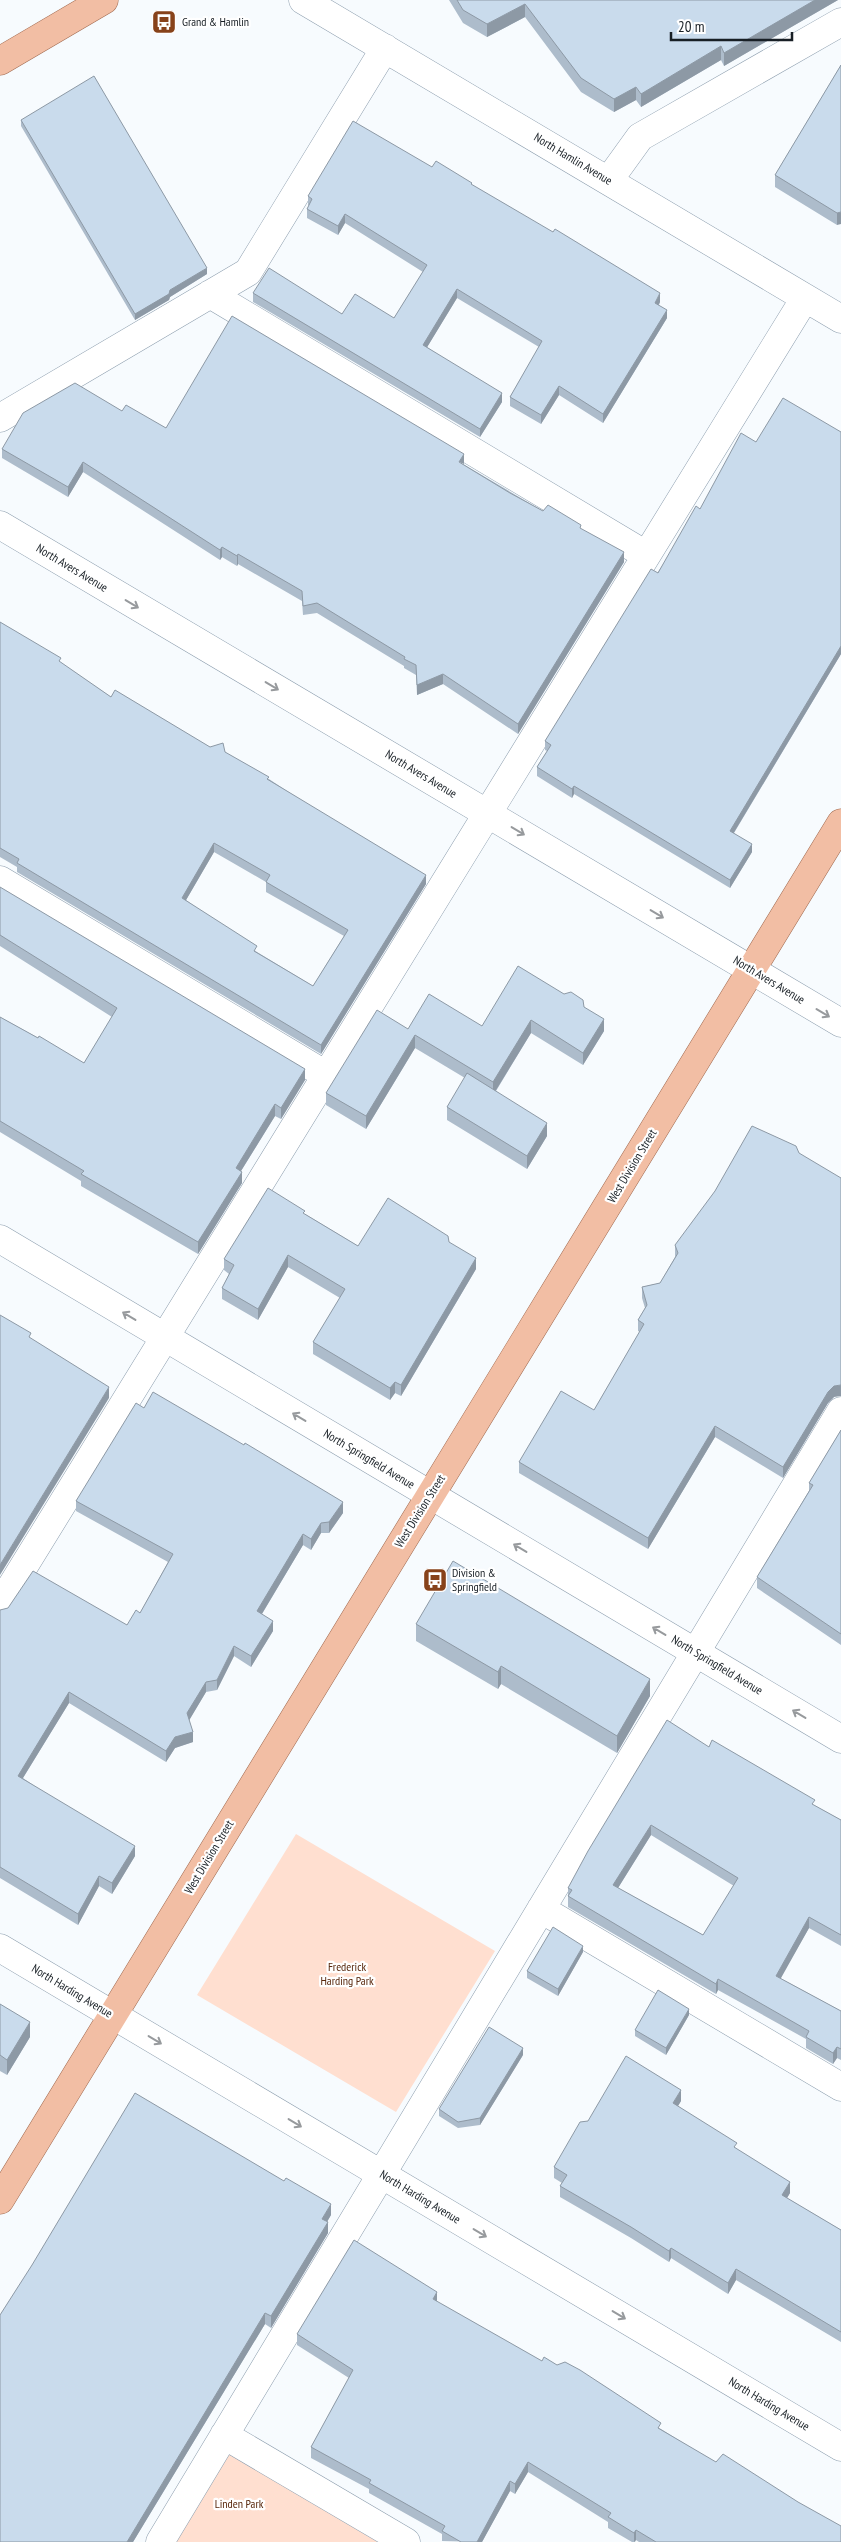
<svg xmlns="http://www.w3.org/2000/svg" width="841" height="2542" font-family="'PT Sans Narrow',sans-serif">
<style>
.green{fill:#ffdfd0}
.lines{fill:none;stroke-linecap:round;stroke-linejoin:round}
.minor-casing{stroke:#8d9eae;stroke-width:29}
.major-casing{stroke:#a06a50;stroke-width:29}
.minor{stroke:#fff;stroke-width:28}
.major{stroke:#f2bea4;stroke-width:28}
.wall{fill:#adbccb;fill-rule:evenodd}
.shaded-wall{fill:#8d99a5}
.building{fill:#c9dbec;stroke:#8d99a5;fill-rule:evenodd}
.oneway{stroke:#979a9d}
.labels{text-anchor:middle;stroke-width:4.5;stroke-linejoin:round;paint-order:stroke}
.poi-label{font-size:12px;fill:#181f25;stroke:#fff;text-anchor:start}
.street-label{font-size:12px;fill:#181f25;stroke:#fff}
.park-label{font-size:12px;fill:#58280d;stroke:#fff}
</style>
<rect width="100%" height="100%" fill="#f7fbfe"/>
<!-- green -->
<path class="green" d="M 296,1834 L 495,1951 L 396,2112 L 197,1995 Z
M 226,2452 L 378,2542 L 173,2542 Z"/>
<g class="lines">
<defs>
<path id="minor" d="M 303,0 L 841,319
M 609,180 L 640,137 L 841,22
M 210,294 L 646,555
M 0,418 L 248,272 L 385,48
M 0,525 L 841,1023
M 0,880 L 326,1075
M 0,1239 L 841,1739
M 0,1605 L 805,298
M 541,1909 L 841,2087
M 0,1948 L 841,2447
M 224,2435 L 406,2542
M 160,2542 L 841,1411"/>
<path id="major" d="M 0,61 L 104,0
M 0,2200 L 841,823"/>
</defs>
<!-- minor casing -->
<use href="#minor" class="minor-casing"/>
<!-- major casing -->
<use href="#major" class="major-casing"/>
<!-- minor -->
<use href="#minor" class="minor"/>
<!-- major -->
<use href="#major" class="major"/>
</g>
<!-- wall -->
<path class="wall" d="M 449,0 L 838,0 L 724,66 L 721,60 L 641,107 L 636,100 L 614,112 L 581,92 L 525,17 L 487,37 L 463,23 Z
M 841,65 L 837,225 L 775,187 L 775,175 Z
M 21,120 L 207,274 L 170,297 L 169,300 L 135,320 L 21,126 Z
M 432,167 L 472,185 L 660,302 L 659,305 L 667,318 L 603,423 L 559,395 L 541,424 L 510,406 L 510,397 L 539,347 L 457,298 L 427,347 L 502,402 L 480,437 L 253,302 L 253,293 L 342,314 L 394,318 L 423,272 L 345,223 L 338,235 L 307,218 L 307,209 L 309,206 L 308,205 L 308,196 Z
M 122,411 L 166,428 L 463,464 L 543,511 L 581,529 L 624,562 L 518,734 L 443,684 L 417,695 L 416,675 L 404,668 L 404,666 L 317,613 L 303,615 L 302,601 L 238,564 L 237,566 L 222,557 L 220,560 L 83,472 L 68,497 L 2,458 L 2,449 Z
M 841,432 L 841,654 L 734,833 L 752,852 L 730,888 L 574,794 L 572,798 L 537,776 L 537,767 L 547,751 L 545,750 L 545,741 L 700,509 L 756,442 Z
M 0,622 L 111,697 L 210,747 L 225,752 L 269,779 L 426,884 L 321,1054 L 17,872 L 17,867 L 0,857 ZM 214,852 L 266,882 L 266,892 L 344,936 L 313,986 L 257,952 L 186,900 Z
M 0,888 L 305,1080 L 281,1119 L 275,1116 L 241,1171 L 242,1183 L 198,1254 L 81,1186 L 81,1181 L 0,1132 L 0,1017 L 84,1063 L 112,1017 L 0,946 Z
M 584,1007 L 604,1031 L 583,1065 L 531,1033 L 496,1091 L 547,1136 L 527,1169 L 447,1120 L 447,1107 L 465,1078 L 415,1048 L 366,1129 L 326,1105 L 326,1093 L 408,1029 L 482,1026 Z
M 305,1214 L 358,1246 L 449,1242 L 476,1269 L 401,1396 L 395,1393 L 390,1400 L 313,1354 L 313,1342 L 340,1298 L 288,1267 L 258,1320 L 222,1299 L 222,1288 L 229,1274 L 224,1270 L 224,1259 Z
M 675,1245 L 834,1397 L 828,1403 L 783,1478 L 715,1437 L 648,1549 L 519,1473 L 519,1462 L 594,1410 L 640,1332 L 638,1331 L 638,1320 L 645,1308 L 642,1298 L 642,1287 L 660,1283 L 675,1257 Z
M 144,1408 L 343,1513 L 329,1533 L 321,1533 L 311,1550 L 303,1545 L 262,1614 L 273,1631 L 251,1667 L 234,1656 L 217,1690 L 206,1692 L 189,1720 L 193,1742 L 175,1748 L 166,1762 L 69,1703 L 23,1778 L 135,1856 L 112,1894 L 99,1886 L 78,1925 L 0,1878 L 0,1610 L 127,1625 L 140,1613 L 168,1562 L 76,1511 L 76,1501 Z
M 841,1430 L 841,1645 L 757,1588 L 757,1577 L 809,1491 L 809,1483 Z
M 416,1624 L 650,1696 L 617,1753 L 501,1684 L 498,1689 L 416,1641 Z
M 709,1747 L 841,1820 L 841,1946 L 809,1928 L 780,1978 L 841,2011 L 841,2060 L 837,2058 L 833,2064 L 806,2048 L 806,2039 L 718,1990 L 716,1994 L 568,1907 L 568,1888 ZM 651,1835 L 734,1886 L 703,1935 L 618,1888 Z
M 583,1952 L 558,1996 L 527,1978 L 527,1971 Z
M 0,2004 L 30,2037 L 7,2075 L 0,2071 Z
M 689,2015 L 666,2055 L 635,2036 L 635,2030 Z
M 523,2055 L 480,2125 L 458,2128 L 439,2116 L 439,2109 Z
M 681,2101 L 678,2106 L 737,2149 L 790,2193 L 787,2198 L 841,2230 L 841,2342 L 736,2280 L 728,2294 L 671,2258 L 669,2262 L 631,2238 L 560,2197 L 560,2186 L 562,2183 L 554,2178 L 554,2167 L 588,2121 Z
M 331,2215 L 327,2222 L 328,2233 L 271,2328 L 265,2324 L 133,2542 L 0,2542 L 32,2265 Z
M 437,2302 L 661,2429 L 841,2542 L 639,2542 L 636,2540 L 635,2542 L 632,2542 L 608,2528 L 608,2522 L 528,2472 L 515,2494 L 510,2491 L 482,2542 L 442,2541 L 442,2534 L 369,2493 L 369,2489 L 311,2458 L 311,2447 L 349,2378 L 297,2345 L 297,2334 Z"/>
<!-- shaded-wall -->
<path class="shaded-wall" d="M 815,0 L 838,0 L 724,66 L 724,53 Z
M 525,4 L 525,17 L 487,37 L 487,24 Z
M 721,46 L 721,60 L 641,107 L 641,94 Z
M 636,87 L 636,100 L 614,112 L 614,99 Z
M 841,212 L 841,224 L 837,225 L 837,213 Z
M 345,214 L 345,223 L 338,235 L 338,226 Z
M 207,268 L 207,274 L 170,297 L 169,300 L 135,320 L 135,314 L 170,290 Z
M 457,289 L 457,298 L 423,354 L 423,345 Z
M 660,293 L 660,302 L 655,311 L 655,303 Z
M 667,310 L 667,318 L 603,423 L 603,414 Z
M 559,386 L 559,395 L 541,424 L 541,415 Z
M 502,393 L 502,402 L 480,437 L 480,429 Z
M 464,454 L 464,464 L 459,462 Z
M 83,462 L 83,472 L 68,497 L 68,487 Z
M 222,547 L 222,557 L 220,560 L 220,550 Z
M 624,552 L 624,562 L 518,734 L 518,724 Z
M 238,554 L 238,564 L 237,566 L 237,556 Z
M 841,646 L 841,654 L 730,839 L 730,831 Z
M 443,674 L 443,684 L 417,695 L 417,685 Z
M 574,786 L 574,794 L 572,798 L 572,789 Z
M 214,843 L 214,852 L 182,907 L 182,898 Z
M 752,844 L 752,852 L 730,888 L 730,880 Z
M 426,875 L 426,884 L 321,1054 L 321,1045 Z
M 604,1019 L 604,1031 L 583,1065 L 583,1053 Z
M 531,1020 L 531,1033 L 493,1095 L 493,1082 Z
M 415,1035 L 415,1048 L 366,1129 L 366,1116 Z
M 305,1069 L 305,1080 L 281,1119 L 281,1108 Z
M 275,1104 L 275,1116 L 236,1179 L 236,1168 Z
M 547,1123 L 547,1136 L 527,1169 L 527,1156 Z
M 242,1172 L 242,1183 L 198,1254 L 198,1242 Z
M 288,1255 L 288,1267 L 258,1320 L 258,1309 Z
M 476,1258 L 476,1269 L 401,1396 L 401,1385 Z
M 395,1382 L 395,1393 L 390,1400 L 390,1388 Z
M 841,1385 L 841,1396 L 834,1397 L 828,1403 L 783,1478 L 783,1467 L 828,1392 L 834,1386 Z
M 109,1387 L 109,1398 L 0,1575 L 0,1565 Z
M 715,1426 L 715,1437 L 648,1549 L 648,1538 Z
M 343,1502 L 343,1513 L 329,1533 L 329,1522 Z
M 321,1523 L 321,1533 L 311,1550 L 311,1539 Z
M 303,1534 L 303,1545 L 257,1622 L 257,1611 Z
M 273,1621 L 273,1631 L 251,1667 L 251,1656 Z
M 234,1646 L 234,1656 L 217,1690 L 217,1680 Z
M 501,1666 L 501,1684 L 498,1689 L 498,1672 Z
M 650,1679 L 650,1696 L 617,1753 L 617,1736 Z
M 206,1682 L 206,1692 L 187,1724 L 187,1713 Z
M 69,1692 L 69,1703 L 18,1786 L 18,1776 Z
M 193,1732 L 193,1742 L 175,1748 L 166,1762 L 166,1751 L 175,1737 Z
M 651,1825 L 651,1835 L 613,1896 L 613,1885 Z
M 135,1846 L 135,1856 L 112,1894 L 112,1883 Z
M 99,1876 L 99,1886 L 78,1925 L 78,1914 Z
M 809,1917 L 809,1928 L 776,1987 L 776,1976 Z
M 583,1946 L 583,1952 L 558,1996 L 558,1989 Z
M 718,1979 L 718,1990 L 716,1994 L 716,1984 Z
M 689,2009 L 689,2015 L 666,2055 L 666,2048 Z
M 30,2022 L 30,2037 L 7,2075 L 7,2060 Z
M 837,2047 L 837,2058 L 833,2064 L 833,2053 Z
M 523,2048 L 523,2055 L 480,2125 L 480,2118 Z
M 681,2090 L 681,2101 L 673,2114 L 673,2103 Z
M 790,2182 L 790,2193 L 782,2206 L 782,2195 Z
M 331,2204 L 331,2215 L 322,2230 L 322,2219 Z
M 328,2222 L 328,2233 L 271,2328 L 271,2316 Z
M 671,2248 L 671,2258 L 669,2262 L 669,2251 Z
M 736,2269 L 736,2280 L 728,2294 L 728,2283 Z
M 437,2292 L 437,2302 L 433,2299 Z
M 265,2313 L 265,2324 L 133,2542 L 127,2542 Z
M 528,2462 L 528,2472 L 515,2494 L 515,2484 Z
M 510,2481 L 510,2491 L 482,2542 L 477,2542 Z
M 636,2530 L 636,2540 L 634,2542 L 634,2533 Z"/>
<!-- building -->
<path class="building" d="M 457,0 L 815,0 L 724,53 L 721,46 L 641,94 L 636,87 L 614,99 L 581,78 L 525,4 L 487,24 L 463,10 Z
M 841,65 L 841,212 L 837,213 L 775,175 Z
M 94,76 L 207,268 L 170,290 L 169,294 L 135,314 L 21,120 Z
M 353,121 L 432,167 L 436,161 L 472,183 L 471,184 L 553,232 L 555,229 L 660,293 L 655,303 L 667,310 L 603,414 L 559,386 L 541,415 L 510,397 L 542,341 L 457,289 L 423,345 L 502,393 L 480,429 L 253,293 L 269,268 L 342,314 L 355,294 L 394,318 L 427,265 L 345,214 L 338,226 L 307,209 L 312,199 L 308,196 Z
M 232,316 L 464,454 L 459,462 L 510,493 L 543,511 L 548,505 L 581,525 L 580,528 L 624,552 L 518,724 L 443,674 L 417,685 L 416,665 L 404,659 L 405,657 L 317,603 L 303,606 L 302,591 L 238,554 L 237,556 L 222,547 L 220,550 L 83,462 L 68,487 L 2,449 L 23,413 L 75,383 L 122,411 L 126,405 L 166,428 Z
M 783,398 L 841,432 L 841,646 L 730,831 L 752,844 L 730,880 L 574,786 L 572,789 L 537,767 L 551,745 L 545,741 L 651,569 L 658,573 L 696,506 L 700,509 L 741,433 L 756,442 Z
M 0,622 L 61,658 L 59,661 L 111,697 L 115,690 L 210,747 L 223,743 L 225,752 L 269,777 L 267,779 L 426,875 L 321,1045 L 17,863 L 19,859 L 0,848 ZM 214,843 L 270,875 L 266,882 L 348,930 L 313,986 L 254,951 L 257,946 L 182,898 Z
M 0,887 L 305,1069 L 281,1108 L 275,1104 L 236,1168 L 242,1172 L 198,1242 L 81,1174 L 84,1171 L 0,1121 L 0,1017 L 38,1038 L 39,1036 L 84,1063 L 117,1008 L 0,935 Z
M 518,966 L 564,994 L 571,992 L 583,1000 L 584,1007 L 604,1019 L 583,1053 L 531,1020 L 493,1082 L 415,1035 L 366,1116 L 326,1093 L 377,1010 L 408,1029 L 429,994 L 482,1026 Z
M 467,1073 L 547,1123 L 527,1156 L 447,1107 Z
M 752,1126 L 796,1146 L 799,1153 L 841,1178 L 841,1385 L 834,1386 L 828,1392 L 783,1467 L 715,1426 L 648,1538 L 519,1462 L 561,1391 L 594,1410 L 644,1324 L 638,1320 L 647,1305 L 642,1287 L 660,1283 L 678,1253 L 675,1245 L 715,1191 Z
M 268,1188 L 305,1211 L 303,1213 L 358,1246 L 388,1198 L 448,1236 L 449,1242 L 476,1258 L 401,1385 L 395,1382 L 390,1388 L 313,1342 L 345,1289 L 288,1255 L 258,1309 L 222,1288 L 234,1265 L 224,1259 Z
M 0,1315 L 31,1333 L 29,1337 L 109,1387 L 0,1565 Z
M 153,1392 L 244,1445 L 245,1443 L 343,1502 L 329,1522 L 321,1523 L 311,1539 L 303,1534 L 257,1611 L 273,1621 L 251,1656 L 234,1646 L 217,1680 L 206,1682 L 187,1713 L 193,1732 L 175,1737 L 166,1751 L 69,1692 L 18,1776 L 135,1846 L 112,1883 L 99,1876 L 78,1914 L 0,1867 L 0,1610 L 8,1608 L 33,1571 L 127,1625 L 136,1610 L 140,1613 L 173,1554 L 76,1501 L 136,1403 L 144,1408 Z
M 841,1430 L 841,1634 L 757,1577 L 813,1485 L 809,1483 Z
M 453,1561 L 650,1679 L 617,1736 L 501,1666 L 498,1672 L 416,1624 Z
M 667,1720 L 709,1747 L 712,1740 L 815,1800 L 812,1804 L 841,1820 L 841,1935 L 809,1917 L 776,1976 L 841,2011 L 841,2049 L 837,2047 L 833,2053 L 806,2037 L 809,2031 L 718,1979 L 716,1984 L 568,1896 L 572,1890 L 568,1888 L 588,1851 ZM 651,1825 L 738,1878 L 703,1935 L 613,1885 Z
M 553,1927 L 583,1946 L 558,1989 L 527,1971 Z
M 658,1990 L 689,2009 L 666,2048 L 635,2030 Z
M 0,2004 L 30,2022 L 7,2060 L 0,2055 Z
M 489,2027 L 523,2048 L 480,2118 L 458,2122 L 439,2109 Z
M 626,2056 L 681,2090 L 673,2103 L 737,2143 L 734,2147 L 790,2182 L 782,2195 L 841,2230 L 841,2332 L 736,2269 L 728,2283 L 671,2248 L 669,2251 L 631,2227 L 560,2186 L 567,2175 L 554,2167 L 580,2122 L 588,2121 Z
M 135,2093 L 284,2181 L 286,2178 L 331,2204 L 322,2219 L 328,2222 L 271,2316 L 265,2313 L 127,2542 L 0,2542 L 0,2315 L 32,2265 Z
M 354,2240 L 437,2292 L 433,2299 L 542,2361 L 544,2357 L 557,2365 L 565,2362 L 580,2370 L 661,2423 L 658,2428 L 716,2462 L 723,2454 L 798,2502 L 841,2526 L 841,2542 L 656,2542 L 636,2530 L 634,2533 L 608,2517 L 611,2513 L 528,2462 L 515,2484 L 510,2481 L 477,2542 L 461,2542 L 442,2531 L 445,2526 L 369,2483 L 371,2480 L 311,2447 L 353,2370 L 297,2334 Z"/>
<!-- one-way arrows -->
<defs><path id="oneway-shaft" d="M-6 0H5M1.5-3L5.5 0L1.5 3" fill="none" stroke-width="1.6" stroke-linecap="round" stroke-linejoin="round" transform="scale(1.25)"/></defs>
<g class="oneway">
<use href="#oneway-shaft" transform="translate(132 604) rotate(31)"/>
<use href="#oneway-shaft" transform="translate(272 686) rotate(31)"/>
<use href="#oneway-shaft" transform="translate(518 831) rotate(31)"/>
<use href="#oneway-shaft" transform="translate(657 914) rotate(31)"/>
<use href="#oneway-shaft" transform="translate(823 1013) rotate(31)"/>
<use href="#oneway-shaft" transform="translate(129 1316) rotate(-149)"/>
<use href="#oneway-shaft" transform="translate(299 1417) rotate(-149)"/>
<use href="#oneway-shaft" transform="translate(520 1548) rotate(-149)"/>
<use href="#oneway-shaft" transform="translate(659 1631) rotate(-149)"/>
<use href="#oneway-shaft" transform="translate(799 1714) rotate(-149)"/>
<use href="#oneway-shaft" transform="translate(155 2040) rotate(31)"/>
<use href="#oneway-shaft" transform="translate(295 2123) rotate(31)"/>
<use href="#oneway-shaft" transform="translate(480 2233) rotate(31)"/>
<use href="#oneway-shaft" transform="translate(619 2315) rotate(31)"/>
</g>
<!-- icons -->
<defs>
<symbol id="bus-square" viewBox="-11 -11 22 22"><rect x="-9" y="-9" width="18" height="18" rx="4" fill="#87421a" stroke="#fff"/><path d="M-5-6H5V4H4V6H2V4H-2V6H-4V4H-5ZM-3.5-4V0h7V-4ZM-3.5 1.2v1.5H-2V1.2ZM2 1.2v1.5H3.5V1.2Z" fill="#fff"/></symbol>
</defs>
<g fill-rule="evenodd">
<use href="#bus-square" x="150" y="8" width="28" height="28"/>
<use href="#bus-square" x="421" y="1566" width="28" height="28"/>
</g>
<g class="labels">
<!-- poi labels -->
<g class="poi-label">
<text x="182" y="26">Grand &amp; Hamlin</text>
<text x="452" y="1577">Division &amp;<tspan x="452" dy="14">Springfield</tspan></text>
</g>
<!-- street labels -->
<g class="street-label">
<text transform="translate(573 159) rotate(31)" y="4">North Hamlin Avenue</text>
<text transform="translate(72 568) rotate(31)" y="4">North Avers Avenue</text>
<text transform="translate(421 774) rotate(31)" y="4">North Avers Avenue</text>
<text transform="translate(769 980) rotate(31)" y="4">North Avers Avenue</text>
<text transform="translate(632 1166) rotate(-59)" y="4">West Division Street</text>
<text transform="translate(369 1459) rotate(31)" y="4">North Springfield Avenue</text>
<text transform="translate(420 1511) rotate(-58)" y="4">West Division Street</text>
<text transform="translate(717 1665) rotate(31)" y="4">North Springfield Avenue</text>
<text transform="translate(209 1857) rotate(-59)" y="4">West Division Street</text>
<text transform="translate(72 1991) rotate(31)" y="4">North Harding Avenue</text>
<text transform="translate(420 2197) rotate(31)" y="4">North Harding Avenue</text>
<text transform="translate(769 2404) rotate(31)" y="4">North Harding Avenue</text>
</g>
<!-- park labels -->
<g class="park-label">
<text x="347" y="1971">Frederick<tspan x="347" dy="14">Harding Park</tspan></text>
<text x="239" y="2508">Linden Park</text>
</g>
</g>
<!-- scale -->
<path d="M671 32v8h121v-8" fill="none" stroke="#181f25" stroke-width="2.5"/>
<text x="678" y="32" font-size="15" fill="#181f25" stroke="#ffffff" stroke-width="4" paint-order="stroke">20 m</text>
</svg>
